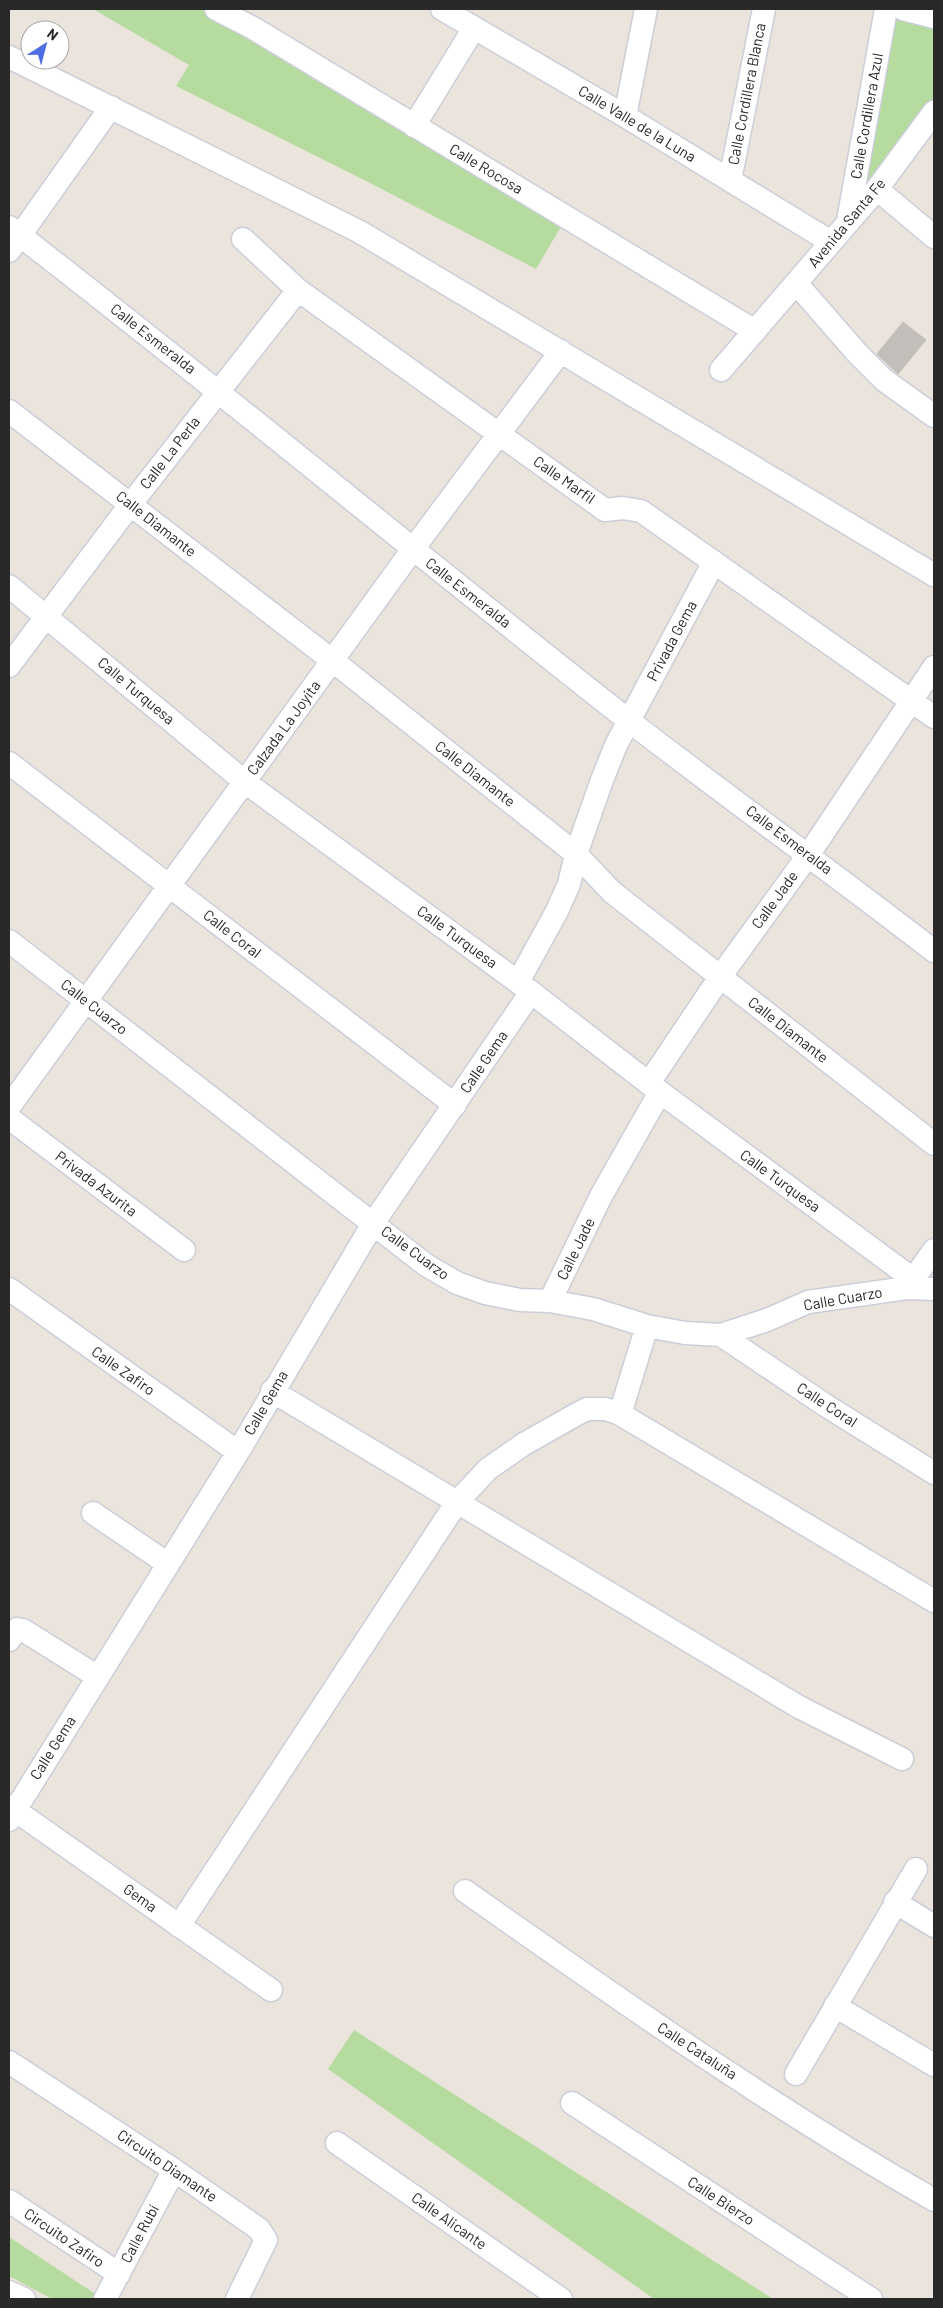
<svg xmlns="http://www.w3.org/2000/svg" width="943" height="2308" font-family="Barlow,sans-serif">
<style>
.green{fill:#b5db9f}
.building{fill:#c2beb9;stroke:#c5bfb7}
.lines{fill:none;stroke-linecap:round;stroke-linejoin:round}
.minor-casing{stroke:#cbced9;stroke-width:25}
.minor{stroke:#fff;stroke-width:22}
.labels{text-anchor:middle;stroke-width:4;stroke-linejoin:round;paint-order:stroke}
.street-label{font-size:15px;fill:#292929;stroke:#fff}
</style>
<rect width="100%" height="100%" fill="#eae4dd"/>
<!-- green -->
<path class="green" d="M 93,9 L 208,9 L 562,225 L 536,269 L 368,182 L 176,86 L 189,65 Z
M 890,14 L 934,25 L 934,108 L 860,201 Z
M 354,2030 L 773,2299 L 654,2299 L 328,2069 Z
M 9,2237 L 97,2295 L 95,2299 L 52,2299 L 9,2276 Z"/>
<!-- building -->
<path class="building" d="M 903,322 L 926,340 L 898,374 L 877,354 Z"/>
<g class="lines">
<defs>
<path id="minor" d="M 216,9 L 253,28 L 755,331
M 442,9 L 625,116 L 831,242
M 903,9 L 934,17
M 9,57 L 360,232 L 934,575
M 625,116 L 646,9
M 414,126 L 474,28
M 730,180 L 764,9
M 877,189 L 934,237
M 848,221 L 886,9
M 9,227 C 218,388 420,557 628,720 C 729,798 833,873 934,951
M 243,239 L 298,290 L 605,510 L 623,508 L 641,511 L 934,717
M 9,251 L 111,107
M 796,283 L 857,353 L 884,380 L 934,416
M 721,370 L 877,189 L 934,112
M 9,411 L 333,661 L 576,854 L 612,892 L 934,1144
M 9,586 L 245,782 L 518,982 L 660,1092 L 913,1279
M 9,666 L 130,505 L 298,290
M 9,763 L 455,1105
M 9,941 L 426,1265 L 457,1283 L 485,1293 L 520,1300 L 550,1301 L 593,1309 L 647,1326 L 685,1333 L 721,1335 L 767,1320 L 808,1302 L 907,1288 L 934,1289
M 518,982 L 557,911 L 569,884 L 576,854 L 602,780 L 616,745 L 714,562
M 649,1083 L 720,977 L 809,854 L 934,667
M 9,1107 L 413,549 L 561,351
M 9,1118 L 184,1250
M 907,1288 L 934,1250
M 9,1289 L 238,1452
M 550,1301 L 601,1196 L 660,1092
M 721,1335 L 825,1405 L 934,1473
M 272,1391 L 799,1707 L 902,1759
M 620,1414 L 647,1326
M 93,1513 L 168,1564
M 9,1640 L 17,1629 L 23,1630 L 98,1677
M 9,1806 L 271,1990
M 9,1820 L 238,1452 L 374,1222 L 531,992
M 465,1891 C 618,1999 772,2107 934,2200
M 895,1902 L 934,1926
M 179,1926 L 457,1502 L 488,1469 L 524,1444 L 577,1414 L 587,1409 L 606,1409 L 620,1414 L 934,1601
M 835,2006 L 934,2065
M 9,2062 L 174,2170 L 259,2229 L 266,2240 L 237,2299
M 796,2074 L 916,1869
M 572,2103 L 871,2299
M 337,2143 L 561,2299
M 9,2201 L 119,2274
M 9,2292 L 24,2299
M 105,2299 L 174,2170"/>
</defs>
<!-- minor casing -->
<use href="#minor" class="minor-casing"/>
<!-- minor -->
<use href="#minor" class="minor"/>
</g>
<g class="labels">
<!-- street labels -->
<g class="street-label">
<text transform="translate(747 94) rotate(-79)" y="5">Calle Cordillera Blanca</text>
<text transform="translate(867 116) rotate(-80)" y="5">Calle Cordillera Azul</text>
<text transform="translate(637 124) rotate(31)" y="5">Calle Valle de la Luna</text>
<text transform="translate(486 169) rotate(31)" y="5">Calle Rocosa</text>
<text transform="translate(847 223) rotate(-50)" y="5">Avenida Santa Fe</text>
<text transform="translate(153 339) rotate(38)" y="5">Calle Esmeralda</text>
<text transform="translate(170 453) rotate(-52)" y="5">Calle La Perla</text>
<text transform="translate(564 480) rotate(35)" y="5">Calle Marfil</text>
<text transform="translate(156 524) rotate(38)" y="5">Calle Diamante</text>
<text transform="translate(468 593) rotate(38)" y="5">Calle Esmeralda</text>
<text transform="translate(672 641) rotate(-62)" y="5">Privada Gema</text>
<text transform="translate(136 691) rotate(40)" y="5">Calle Turquesa</text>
<text transform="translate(284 728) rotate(-54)" y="5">Calzada La Joyita</text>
<text transform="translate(475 774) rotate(38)" y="5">Calle Diamante</text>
<text transform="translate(789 840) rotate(37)" y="5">Calle Esmeralda</text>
<text transform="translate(775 900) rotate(-54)" y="5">Calle Jade</text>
<text transform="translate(232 934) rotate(38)" y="5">Calle Coral</text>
<text transform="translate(457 937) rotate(36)" y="5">Calle Turquesa</text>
<text transform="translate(94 1007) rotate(38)" y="5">Calle Cuarzo</text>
<text transform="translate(788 1030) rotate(38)" y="5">Calle Diamante</text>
<text transform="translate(484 1062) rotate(-56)" y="5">Calle Gema</text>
<text transform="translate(780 1181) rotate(36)" y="5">Calle Turquesa</text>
<text transform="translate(96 1184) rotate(37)" y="5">Privada Azurita</text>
<text transform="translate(576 1249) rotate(-64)" y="5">Calle Jade</text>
<text transform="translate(415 1253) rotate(36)" y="5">Calle Cuarzo</text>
<text transform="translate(843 1299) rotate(-10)" y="5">Calle Cuarzo</text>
<text transform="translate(123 1371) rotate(35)" y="5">Calle Zafiro</text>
<text transform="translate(266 1403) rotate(-60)" y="5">Calle Gema</text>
<text transform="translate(827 1405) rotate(33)" y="5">Calle Coral</text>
<text transform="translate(53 1748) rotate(-58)" y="5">Calle Gema</text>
<text transform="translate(140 1898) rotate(35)" y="5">Gema</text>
<text transform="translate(697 2051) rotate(33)" y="5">Calle Cataluña</text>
<text transform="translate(167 2166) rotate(34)" y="5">Circuito Diamante</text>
<text transform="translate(721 2201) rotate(33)" y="5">Calle Bierzo</text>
<text transform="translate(449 2221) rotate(35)" y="5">Calle Alicante</text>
<text transform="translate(140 2234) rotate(-62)" y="5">Calle Rubí</text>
<text transform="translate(64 2238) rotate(34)" y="5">Circuito Zafiro</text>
</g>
</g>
<!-- border -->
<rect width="943" height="2308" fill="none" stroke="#292929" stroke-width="20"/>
<!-- north arrow -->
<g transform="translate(45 45) rotate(36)"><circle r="24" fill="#ffffff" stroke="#a9a9a9"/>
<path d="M0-4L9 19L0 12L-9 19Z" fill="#4e6ee5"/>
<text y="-8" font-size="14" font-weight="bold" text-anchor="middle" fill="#292929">N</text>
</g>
</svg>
